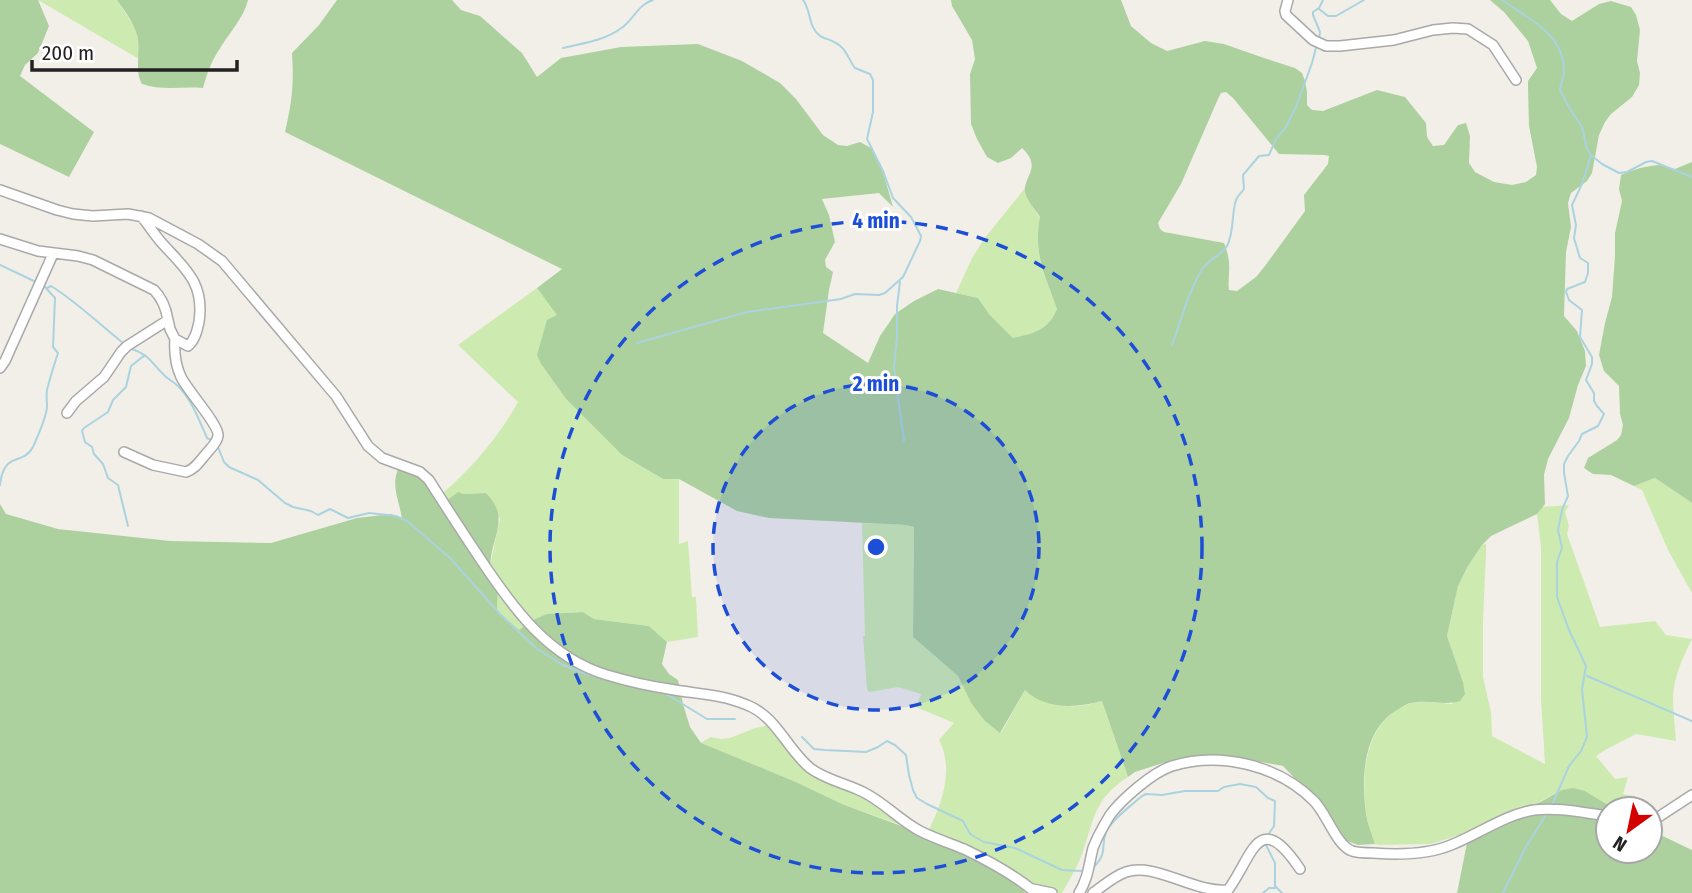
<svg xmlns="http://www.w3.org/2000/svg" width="1692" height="893" font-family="'Fira Sans Condensed',sans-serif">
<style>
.grass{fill:#cdebb0}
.forest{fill:#add19e;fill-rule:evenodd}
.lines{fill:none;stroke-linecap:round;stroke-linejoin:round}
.stream{stroke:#aad3df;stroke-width:2}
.minor-casing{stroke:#a9a9a9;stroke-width:12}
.minor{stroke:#fff;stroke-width:9}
.ring{fill:none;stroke:#1d4ed8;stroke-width:3.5;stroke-dasharray:12 9}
.centre{fill:#1d4ed8;stroke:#fff;stroke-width:3.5}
.ring-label{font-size:21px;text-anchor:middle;font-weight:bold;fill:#1d4ed8;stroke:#fff;stroke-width:6;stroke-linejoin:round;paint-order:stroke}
</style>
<rect width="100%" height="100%" fill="#f2efe9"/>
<!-- grass -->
<path class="grass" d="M 38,0 L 117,0 L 137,31 L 139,59 Z
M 1025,188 L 1025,194 L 1040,218 C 1033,254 1045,275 1057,309 C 1048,330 1035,333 1013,338 L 989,314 L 978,298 L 956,293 L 972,258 L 984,239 Z
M 537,288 L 558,315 L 538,355 L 541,364 L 566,399 L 622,455 L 663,479 L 679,479 L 679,544 L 688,541 L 692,597 L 696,597 L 698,637 L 667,642 L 649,626 L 594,619 L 583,612 L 564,613 L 533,620 L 519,631 L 497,611 L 497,591 L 491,572 L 491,561 L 500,519 L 486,493 L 463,494 L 445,503 L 438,497 C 469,472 498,438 518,402 L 458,345 Z
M 1655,478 L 1692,503 L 1692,593 L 1668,550 L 1642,490 L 1634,486 Z
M 1569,505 L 1565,512 L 1569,526 L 1567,534 L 1600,627 L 1655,621 L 1666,635 L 1692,639 C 1683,657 1674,676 1673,697 C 1673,711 1675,727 1676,741 L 1636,734 L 1605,750 L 1596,756 L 1615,779 L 1628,777 L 1623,794 L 1637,797 L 1638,809 L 1614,808 L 1585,791 L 1562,790 L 1468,838 L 1459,835 L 1431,844 L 1380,845 L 1375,844 C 1372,834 1367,823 1366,812 C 1361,772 1365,722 1408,704 C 1418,700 1440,703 1452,704 L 1463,682 L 1447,636 L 1458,586 L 1468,566 L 1482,545 L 1486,544 L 1486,553 L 1483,622 L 1483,677 L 1491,712 L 1492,736 L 1545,764 L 1541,699 L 1541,547 L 1537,514 L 1542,507 Z
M 862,523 L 906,525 L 914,527 L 913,637 L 958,676 L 971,703 L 1001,733 L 1025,690 C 1056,706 1067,711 1102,701 L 1128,777 C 1093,800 1095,818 1082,854 C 1077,868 1069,880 1062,893 L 1025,893 L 1019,886 L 926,835 C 941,807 955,770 939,740 L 954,723 L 916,707 L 921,694 L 898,687 L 869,692 L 867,689 L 863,636 L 865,636 Z
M 770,725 L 806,762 L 857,785 L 918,831 L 842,804 L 796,782 L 700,743 L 711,737 L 721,739 L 730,738 L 755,728 Z"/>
<!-- forest -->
<path class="forest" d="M 0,0 L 38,0 L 49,26 L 38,53 L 25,65 L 20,76 L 94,132 L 69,177 L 0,144 Z
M 117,0 L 248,0 C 244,18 228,34 219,50 C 211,62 207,74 203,88 C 182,86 163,91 142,84 C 134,71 141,51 137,35 C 134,23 124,10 117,0 Z
M 337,0 L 452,0 L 461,10 L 480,16 L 522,53 L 537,77 L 561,58 L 621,47 L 698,44 L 742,61 L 780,83 L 796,99 L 823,135 L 838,145 L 847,146 L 860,142 L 871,148 L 882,168 L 893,207 L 879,193 L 822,199 L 829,215 L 835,242 L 825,260 L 826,267 L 833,272 L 829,290 L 823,333 L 868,363 L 880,336 L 895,314 L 914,301 L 938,289 L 978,298 L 989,314 L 1013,338 C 1035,333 1048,330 1057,309 C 1045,275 1033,254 1040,217 C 1036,210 1026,200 1025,192 C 1023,176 1043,168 1022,148 L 1011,158 L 998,163 L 987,157 L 977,139 L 971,124 L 970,74 L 975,59 L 972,40 L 952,6 L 951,0 L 1121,0 L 1131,26 L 1151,43 L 1167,51 L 1205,41 L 1224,44 L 1264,58 L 1295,68 L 1302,73 L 1305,81 L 1307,92 L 1307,105 L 1312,110 L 1323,111 L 1377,90 L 1405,97 L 1426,123 L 1427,137 L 1433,146 L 1444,145 L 1458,125 L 1466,123 L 1470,136 L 1469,163 L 1475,172 L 1494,182 L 1512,185 L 1526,182 L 1536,175 L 1537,167 L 1529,126 L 1528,86 L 1528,81 L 1537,68 L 1528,41 L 1504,12 L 1490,0 L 1550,0 L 1561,14 L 1572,21 L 1599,4 L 1611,1 L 1631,7 L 1636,15 L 1640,30 L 1637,61 L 1640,73 L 1639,85 L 1632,97 L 1611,114 L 1605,122 L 1599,135 L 1592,173 L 1587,181 L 1571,193 L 1568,203 L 1571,227 L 1566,252 L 1564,316 L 1577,331 L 1585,351 L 1586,366 L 1578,385 L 1569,418 L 1548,459 L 1544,475 L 1545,504 L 1537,514 L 1491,536 L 1482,545 L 1468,566 L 1458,586 L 1447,636 L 1463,682 L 1465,694 L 1460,701 C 1443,706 1427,699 1411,703 C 1407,703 1401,708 1397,710 C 1363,730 1361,778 1366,813 C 1367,823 1372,834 1375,844 L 1358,845 L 1347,841 L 1337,835 L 1307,791 L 1283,766 L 1234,757 L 1199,755 L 1169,761 L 1135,772 L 1128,777 L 1102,701 C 1077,708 1045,710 1025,690 L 1000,733 L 985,721 L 971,703 L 958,676 L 913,637 L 914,527 L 906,525 L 769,518 L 737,511 L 679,479 L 663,479 L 622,455 L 566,399 L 541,364 L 537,355 L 547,320 L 557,315 L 537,288 L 562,269 L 285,132 C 292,102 294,85 292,53 L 319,25 ZM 1226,92 L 1233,98 L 1279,154 L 1324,155 L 1329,156 L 1328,164 L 1304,195 L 1305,211 L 1265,266 L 1256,277 L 1237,291 L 1229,290 C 1228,283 1229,279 1229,272 C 1230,262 1228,253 1224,243 L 1164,232 L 1160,229 L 1158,223 L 1181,184 L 1218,99 L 1221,93 Z
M 1692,162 L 1692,503 L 1655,478 L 1634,486 L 1611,475 L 1593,474 L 1584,468 L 1588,458 L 1617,440 L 1621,435 L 1623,425 L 1620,414 L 1619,386 L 1604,371 L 1599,355 L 1605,323 L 1612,297 L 1615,256 L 1615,233 L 1622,201 L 1619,189 L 1621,175 C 1630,170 1652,164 1663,165 C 1665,166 1673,169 1675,169 Z
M 401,463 L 413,468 L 445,502 L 458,492 L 463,494 L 486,493 C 514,521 486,541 491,573 C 492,578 495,583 497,589 C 498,596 497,604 497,611 L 519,630 L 533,620 L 547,614 L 583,612 L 594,619 L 649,626 L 667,642 L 662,664 L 669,674 L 678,680 L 683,704 L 690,727 L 701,743 L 796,782 L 842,804 L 969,851 L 1020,886 L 1025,893 L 0,893 L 0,504 L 6,514 L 58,529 L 170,541 L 271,543 L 357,518 L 391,514 L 402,519 C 399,498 389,484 401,463 Z
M 1573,788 L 1585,791 L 1615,809 L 1608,809 L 1608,851 L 1650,851 L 1650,830 L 1692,850 L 1692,893 L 1457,893 L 1468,838 L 1501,819 L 1542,801 L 1562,790 Z"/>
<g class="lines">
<!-- stream -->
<path class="stream" d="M 1502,0 C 1530,20 1565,34 1564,73 C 1563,78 1561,84 1560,90 L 1570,109 L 1582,127 L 1587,149 L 1591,155 L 1602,164 L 1619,173 L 1627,172 L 1646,162 L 1652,161 L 1692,177
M 1319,9 L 1328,16 L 1336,16 L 1364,0
M 1319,39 L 1320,32 L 1313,15 L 1313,12 L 1319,8 L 1323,0
M 563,48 C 583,43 603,41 620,29 C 633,21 638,4 653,0
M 0,265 L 36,282
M 900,282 L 897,306 L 897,337 L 894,367 L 904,441
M 47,288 L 51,286 C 77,302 99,324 123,343
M 637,343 L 747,312 L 841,299 L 855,294 L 879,295 L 885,293 L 903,277 L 920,241 L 921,236 L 911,217 L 893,198 L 883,171 L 867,139 L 873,112 L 873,80 L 870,74 L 855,68 C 848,59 846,47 834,42 C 830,39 823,39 819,35 C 808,26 811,10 803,0
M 1172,345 C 1181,321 1189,289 1203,268 C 1209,259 1222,255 1227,246 C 1235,231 1231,209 1237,198 C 1239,194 1242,192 1244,189 L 1243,175 L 1259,156 L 1269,155 L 1276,139 L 1286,127 L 1296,107 L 1312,63 L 1317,44
M 132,349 C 150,355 152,364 165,376 C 169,380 174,382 178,386 C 192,400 199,420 207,438 L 211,440
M 218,447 L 224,462 L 229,467 L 258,480 L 285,503 L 293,507 L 311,511 L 318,515 L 330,509 L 348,518 L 369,513 L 396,516 L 407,521 L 450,558 L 500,614 L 536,648 L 563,665 L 583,673 L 603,678
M 0,485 C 4,450 22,467 33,447 C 37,438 47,416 47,406 C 47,400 46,395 47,390 C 50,378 54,365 58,353 L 53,347 L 55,298 L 44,286
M 128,526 L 118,485 L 108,478 L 103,464 L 94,454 L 92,447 L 85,442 L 82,431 L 84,428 L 108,412 L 113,400 L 126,387 L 131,366 L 145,355
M 1587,676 L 1692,721
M 663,692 L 707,719 L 735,719
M 802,737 L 814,749 L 825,750 L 866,752 L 878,747 L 887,741 L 895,745 L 906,755 L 909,775 L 913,790 L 917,798 L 927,804 L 963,821 L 970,834 L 975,837 L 984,842 L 1015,848 L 1062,870 L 1083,871
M 1552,805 L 1569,766 L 1581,751 L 1587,737 L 1582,689 L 1586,666 L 1569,630 L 1557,597 L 1557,562 L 1562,548 L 1558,530 L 1562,510 L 1568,496 L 1564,473 L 1564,464 L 1568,456 L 1579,441 L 1582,434 L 1598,426 L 1604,414 L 1597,406 L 1594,401 L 1594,393 L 1586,380 L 1592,364 L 1592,357 L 1580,337 L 1582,310 L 1569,300 L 1566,292 L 1567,289 L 1585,282 L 1588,273 L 1588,263 L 1580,258 L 1574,238 L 1576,225 L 1572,205 L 1582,184 L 1591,155
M 1266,845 L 1275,863 L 1275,888
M 1093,868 C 1109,851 1100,848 1106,832 C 1111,820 1132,805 1142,796 L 1146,794 L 1162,795 L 1185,791 L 1218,791 L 1224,787 L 1240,784 L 1256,787 L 1268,798 L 1275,801 L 1274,826 L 1268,835
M 1276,887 L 1282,893
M 1263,893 L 1269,888 L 1274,888
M 1503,893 L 1526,847 L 1547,813"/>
<defs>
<path id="minor" d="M 1288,0 L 1285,11 L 1286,15 L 1313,40 L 1326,46 L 1340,46 L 1394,40 L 1433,30 L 1453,28 L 1468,29 L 1493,45 L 1516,80
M 0,190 L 57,210 L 73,214 L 93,216 L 128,214 L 149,218 L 198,244 L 222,261 L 336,396 L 368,446 L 382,458 L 420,472 L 429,480 C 446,507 463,533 481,560 C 513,608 549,658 607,675 C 627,681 649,686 669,689 C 696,694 722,694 747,705 C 776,716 787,749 810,768 C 826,780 845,783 863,792 C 884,802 899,820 920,831 C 934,838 949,843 964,849 C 989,861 1015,875 1036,893
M 0,239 L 38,251 L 78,256 L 93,260 L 154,290 C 162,298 166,308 168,320 L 127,346 L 121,352 L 104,377 L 76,401 L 67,413
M 168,320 L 170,329 L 175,339
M 0,368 L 5,361 L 53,254
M 124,452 L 153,465 L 186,472 C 195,469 199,462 206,454 C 210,449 217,443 218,436 C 220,426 187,390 181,377 C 175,364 174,352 175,339 L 188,346 C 195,340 197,331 199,322 C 205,282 184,268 161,242 C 154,234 148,224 141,216
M 1650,820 L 1657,818 L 1692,795
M 1033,889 L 1052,893
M 1079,893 C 1088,879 1089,864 1093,848 C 1097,837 1104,825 1110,815 C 1122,799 1153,772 1172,766 C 1220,751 1278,765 1314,801 C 1327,814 1336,845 1352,851 C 1358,853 1366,853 1373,853 C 1399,855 1427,855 1451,845 C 1479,834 1504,815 1534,810 C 1558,807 1584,813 1608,816
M 1093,893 C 1103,886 1114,876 1126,872 C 1155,862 1194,893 1228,890 C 1253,856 1258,807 1300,869"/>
</defs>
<!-- minor casing -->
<use href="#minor" class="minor-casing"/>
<!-- minor -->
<use href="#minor" class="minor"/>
</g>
<!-- distance rings -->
<circle cx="876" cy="547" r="163" fill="#1d4ed8" fill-opacity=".12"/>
<g class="ring">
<circle cx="876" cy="547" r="163"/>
<circle cx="876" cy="547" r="326"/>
</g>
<circle cx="876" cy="547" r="10" class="centre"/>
<g class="ring-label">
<text x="876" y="228">4 min</text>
<text x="876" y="391">2 min</text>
</g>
<!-- north arrow -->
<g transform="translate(1629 830) rotate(213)"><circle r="33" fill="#ffffff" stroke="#a7a7a7" stroke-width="2"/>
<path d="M0-5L12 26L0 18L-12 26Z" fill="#d40000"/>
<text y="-10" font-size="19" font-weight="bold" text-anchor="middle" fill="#222222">N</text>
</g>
<!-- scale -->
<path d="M32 60v10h205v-10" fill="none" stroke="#222222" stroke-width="3.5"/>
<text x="42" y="60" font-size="21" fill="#222222" stroke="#ffffff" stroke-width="5" paint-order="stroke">200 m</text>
</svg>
